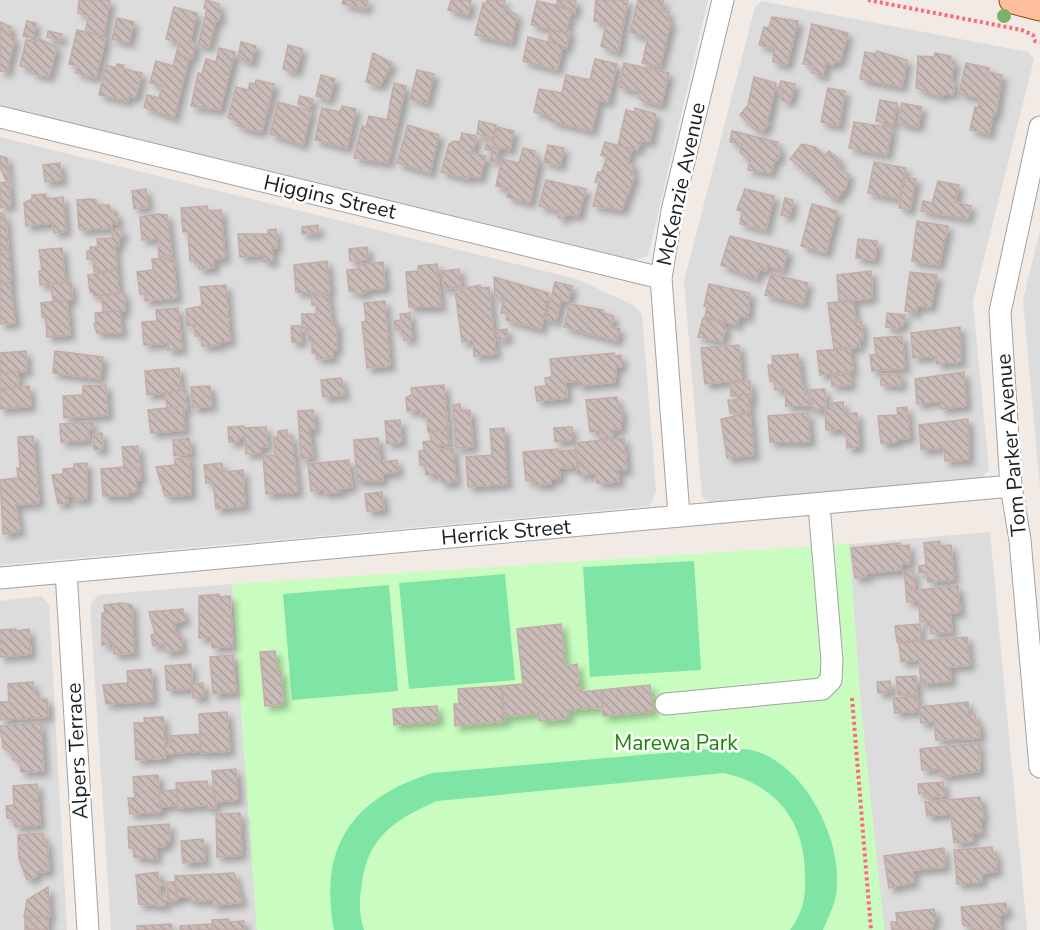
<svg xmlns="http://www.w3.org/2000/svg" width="1040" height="930" font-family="'Nunito Sans',sans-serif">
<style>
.residential{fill:#dddcdc}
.park{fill:#c8fdbf}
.pitch{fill:#7ee5a6}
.building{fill:url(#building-back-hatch);stroke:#c4aca6;stroke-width:1.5;filter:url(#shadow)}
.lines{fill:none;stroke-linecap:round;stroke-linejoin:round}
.minor-casing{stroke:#a3a3a3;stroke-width:23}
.major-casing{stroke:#9b4500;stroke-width:29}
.path{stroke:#ff687a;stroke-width:4;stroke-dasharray:3 3;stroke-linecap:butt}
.minor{stroke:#fff;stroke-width:21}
.major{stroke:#ffbe9c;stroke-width:27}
.tree{fill:#79b469}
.labels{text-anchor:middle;stroke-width:5;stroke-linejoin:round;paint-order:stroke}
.street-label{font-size:21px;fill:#1f1f1f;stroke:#fff}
.park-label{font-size:21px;fill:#168704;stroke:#fff}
</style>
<defs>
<pattern id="building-back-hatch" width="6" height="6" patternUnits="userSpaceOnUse" patternTransform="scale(1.5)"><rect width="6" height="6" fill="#c9bbb8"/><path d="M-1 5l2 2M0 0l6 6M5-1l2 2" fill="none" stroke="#aca09e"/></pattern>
<filter id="shadow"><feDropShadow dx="5" dy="5" stdDeviation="3" flood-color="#0004"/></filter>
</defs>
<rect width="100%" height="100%" fill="#f1eae5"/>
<!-- residential -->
<path class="residential" d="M 0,0 L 708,0 L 648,256 L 634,260 L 0,107 Z
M 761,1 L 1028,52 L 1034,59 L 973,302 L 989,470 L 979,480 L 711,503 L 702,497 L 684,281 L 755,7 Z
M 0,137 L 577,279 L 633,305 L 642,314 L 656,491 L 650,506 L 0,565 Z
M 1040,231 L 1040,489 L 1023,300 Z
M 990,532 L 1027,930 L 884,930 L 861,709 L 849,544 Z
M 232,584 L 257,930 L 111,930 L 90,605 L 98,595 Z
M 41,596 L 49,605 L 67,930 L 0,930 L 0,601 Z"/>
<!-- park -->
<path class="park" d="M 849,544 L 861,709 L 884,930 L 257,930 L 232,584 Z"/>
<!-- pitch -->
<path class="pitch" d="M 694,561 L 701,670 L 590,677 L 583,567 Z
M 505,574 L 515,680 L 409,689 L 399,583 Z
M 389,585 L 398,691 L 292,700 L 283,594 Z
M 722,748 C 733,749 748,748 758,752 C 809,769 847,849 835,900 C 832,910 827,920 823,930 L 790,930 C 804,911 806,896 805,873 C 804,820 776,785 724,773 L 437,801 C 396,819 368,836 362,883 C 359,898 359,916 364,930 L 334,930 C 318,846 353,798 432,773 Z"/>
<!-- building -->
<path class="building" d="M 79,0 L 110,0 L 104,36 L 85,32 L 89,16 L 78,13 Z
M 206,0 L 219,4 L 218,11 L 221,12 L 219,21 L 216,20 L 209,47 L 198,45 L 207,9 L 204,8 Z
M 343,0 L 368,0 L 366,9 L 342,4 Z
M 451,0 L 471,0 L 468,15 L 448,10 Z
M 487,0 L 505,0 L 503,8 L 517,15 L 511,43 L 475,35 L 483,3 L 486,4 Z
M 557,0 L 576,0 L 575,13 L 557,6 Z
M 596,0 L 628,0 L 618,53 L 601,46 L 606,24 L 594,21 Z
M 638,0 L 664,0 L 661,10 L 669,12 L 667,21 L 671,22 L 660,67 L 642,63 L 648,38 L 630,32 Z
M 537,1 L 572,9 L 566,33 L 531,25 Z
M 174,7 L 197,13 L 190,42 L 196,43 L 192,59 L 176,55 L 179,42 L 166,39 Z
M 772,17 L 798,21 L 787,65 L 773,62 L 774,48 L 759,45 L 764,27 L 769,28 Z
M 117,18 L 134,22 L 129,43 L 112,39 Z
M 27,21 L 36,23 L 33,38 L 23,36 Z
M 0,22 L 11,27 L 9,37 L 15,38 L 7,72 L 0,71 Z
M 812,24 L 848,33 L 840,62 L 835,61 L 834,65 L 825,63 L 824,76 L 812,73 L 814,66 L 803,64 Z
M 77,30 L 106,37 L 96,78 L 76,73 L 78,66 L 69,64 Z
M 551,30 L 566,33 L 567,31 L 570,32 L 566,49 L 563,46 L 548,42 Z
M 48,31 L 62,34 L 61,41 L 47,37 Z
M 528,37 L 563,46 L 557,70 L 523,61 Z
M 37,38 L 57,47 L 49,77 L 33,74 L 34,70 L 20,66 L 26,40 L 36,42 Z
M 241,42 L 256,46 L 251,63 L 238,57 Z
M 288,45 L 302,49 L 296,72 L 283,69 Z
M 219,48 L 235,52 L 220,110 L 191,106 L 198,73 L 202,74 L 206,59 L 216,62 Z
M 877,51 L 907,60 L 902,87 L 860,79 L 865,52 L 876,54 Z
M 373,53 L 392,63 L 380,86 L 366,82 Z
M 935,53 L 951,56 L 950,61 L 955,62 L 951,81 L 955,82 L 953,95 L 947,93 L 941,97 L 916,88 L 918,56 L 934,57 Z
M 176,55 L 189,58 L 174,118 L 144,107 L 147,95 L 159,98 L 162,86 L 150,83 L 156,61 L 173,66 Z
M 595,59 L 617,64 L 608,102 L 599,100 L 592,131 L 550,121 L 550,116 L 534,112 L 539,89 L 562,93 L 566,75 L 590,80 Z
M 624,63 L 669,73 L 661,105 L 643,101 L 638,98 L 639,92 L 619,87 Z
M 966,63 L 989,68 L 988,72 L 1002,75 L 996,115 L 993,115 L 989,134 L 970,130 L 975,107 L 978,108 L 980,98 L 959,94 Z
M 117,64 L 124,65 L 123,69 L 142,73 L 136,97 L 129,96 L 128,101 L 99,95 L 106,65 L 116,68 Z
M 417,70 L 434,74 L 427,103 L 410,99 Z
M 321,75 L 335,79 L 329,100 L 316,96 Z
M 754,77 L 776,83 L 769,116 L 766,120 L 769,123 L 762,132 L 758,128 L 756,130 L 740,115 L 748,105 Z
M 256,80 L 274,84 L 262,131 L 258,132 L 246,129 L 237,125 L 238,121 L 228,118 L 236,87 L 248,90 L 250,83 L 255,84 Z
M 781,81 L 795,84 L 790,102 L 781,100 L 783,93 L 778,91 Z
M 394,83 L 406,86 L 388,163 L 354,158 L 362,126 L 366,127 L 369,116 L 387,120 Z
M 828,88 L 845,91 L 839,126 L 821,122 Z
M 300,96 L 313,99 L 310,108 L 298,104 Z
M 880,100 L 897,103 L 893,125 L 876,121 Z
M 278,102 L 311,111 L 303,145 L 270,134 Z
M 902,103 L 922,107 L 918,127 L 898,123 Z
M 342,106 L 356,109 L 347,148 L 315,140 L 322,108 L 340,112 Z
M 635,108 L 656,114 L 650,142 L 641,140 L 638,150 L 618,145 L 626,110 L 634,112 Z
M 479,121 L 496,125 L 493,138 L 477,134 Z
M 854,122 L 892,128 L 887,155 L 849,148 Z
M 408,125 L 439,135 L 430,173 L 397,163 Z
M 497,127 L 514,131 L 510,150 L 493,146 L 491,151 L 485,149 L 488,139 L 494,140 Z
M 732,131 L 778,142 L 777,149 L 781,150 L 778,160 L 775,159 L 771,173 L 748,170 L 750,160 L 740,153 L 742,144 L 730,142 Z
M 462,133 L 477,136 L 473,151 L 469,152 L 486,156 L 480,178 L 469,176 L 468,179 L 441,172 L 449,144 L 454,141 L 460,142 Z
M 605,142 L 632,149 L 628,163 L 634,165 L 631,175 L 635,175 L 622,210 L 593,206 L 599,183 L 595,182 L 598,172 L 601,173 L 607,157 L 601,155 Z
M 802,144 L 815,147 L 825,156 L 829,151 L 841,161 L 837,166 L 849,175 L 846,187 L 836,200 L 825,192 L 827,189 L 790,159 Z
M 548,145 L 564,148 L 560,166 L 544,162 Z
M 493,148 L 499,149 L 496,162 L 490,161 Z
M 523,148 L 535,151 L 534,158 L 539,159 L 530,203 L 507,197 L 509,189 L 496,186 L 502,159 L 519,163 Z
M 0,156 L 7,158 L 11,205 L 0,208 L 0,183 L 7,182 L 0,167 Z
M 874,162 L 906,168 L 899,199 L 868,193 Z
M 60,163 L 62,180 L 45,182 L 43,165 Z
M 905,177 L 916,179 L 910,210 L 899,208 Z
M 546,180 L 586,189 L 578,216 L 565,214 L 564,219 L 558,218 L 559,211 L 539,206 Z
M 938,181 L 959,185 L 955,202 L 971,206 L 968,219 L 921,211 L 923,201 L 932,203 Z
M 146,189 L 148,207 L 134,209 L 132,191 Z
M 745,189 L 774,196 L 766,230 L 740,224 L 742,211 L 737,210 Z
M 46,194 L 46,199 L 63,197 L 66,231 L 54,233 L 53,223 L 26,226 L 24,203 L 32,199 L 32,195 Z
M 785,198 L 793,200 L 789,217 L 781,215 Z
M 91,199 L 96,200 L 97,205 L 109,205 L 112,213 L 117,213 L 118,224 L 112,224 L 112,228 L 81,230 L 79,228 L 77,200 Z
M 812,204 L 837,211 L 826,253 L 801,246 Z
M 207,206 L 208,211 L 221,210 L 225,258 L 214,259 L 214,268 L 199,269 L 198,261 L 190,261 L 188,231 L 183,232 L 181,208 Z
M 0,213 L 3,213 L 6,220 L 8,249 L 0,250 Z
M 157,214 L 167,215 L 172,255 L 159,257 L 158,239 L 142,240 L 140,217 Z
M 917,221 L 948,226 L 939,265 L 912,261 Z
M 318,225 L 318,233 L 302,234 L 302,227 Z
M 122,229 L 123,237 L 119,237 L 119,246 L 115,246 L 117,270 L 94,272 L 94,259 L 87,259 L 87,251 L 90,251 L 90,247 L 98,247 L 97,239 L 112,238 L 112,230 Z
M 276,229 L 277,248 L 272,248 L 273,261 L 264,262 L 263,255 L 240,257 L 238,234 L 268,234 L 268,230 Z
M 730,236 L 788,251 L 783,270 L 767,266 L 766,271 L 759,269 L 757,279 L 721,265 Z
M 858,239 L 877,241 L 875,260 L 856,258 Z
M 367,247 L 368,260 L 350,261 L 349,249 Z
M 62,248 L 65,282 L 40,285 L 39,271 L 42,271 L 39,250 Z
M 8,249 L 11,279 L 10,283 L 0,283 L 0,250 Z
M 173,258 L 177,298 L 145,301 L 145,294 L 140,294 L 137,272 L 153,270 L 152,259 Z
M 327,261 L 330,293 L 296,292 L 294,265 Z
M 383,262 L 385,288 L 365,290 L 366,293 L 357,294 L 356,291 L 349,291 L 347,270 L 358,269 L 358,265 Z
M 437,264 L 441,307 L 409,307 L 406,272 L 418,271 L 418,266 Z
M 459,269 L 461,287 L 444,288 L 442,271 Z
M 117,270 L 119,294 L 94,296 L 93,292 L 90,292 L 88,275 Z
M 871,271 L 872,298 L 839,302 L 837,275 Z
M 910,272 L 937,275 L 931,307 L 917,306 L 916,313 L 905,311 Z
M 771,274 L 808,283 L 803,304 L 765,295 Z
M 494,277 L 549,293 L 541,329 L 506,320 L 508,314 L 501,313 L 504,299 L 495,296 Z
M 71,282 L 72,300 L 53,301 L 51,284 Z
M 555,282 L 572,286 L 568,302 L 561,300 L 556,322 L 546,319 Z
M 0,283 L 10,283 L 15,323 L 0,324 Z
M 709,284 L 750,293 L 748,317 L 740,316 L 737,325 L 705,317 L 707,307 L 704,306 Z
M 226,285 L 230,341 L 219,342 L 220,345 L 202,346 L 201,336 L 195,336 L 195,325 L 187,326 L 186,309 L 202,306 L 200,287 Z
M 480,285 L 481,288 L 489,287 L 496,354 L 474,356 L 473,341 L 462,342 L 455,290 Z
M 119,292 L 124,292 L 125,311 L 103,312 L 102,295 Z
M 328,295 L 332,323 L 337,323 L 337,350 L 332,350 L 333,358 L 317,359 L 316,353 L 312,353 L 312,341 L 309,341 L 308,328 L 302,328 L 302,314 L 316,314 L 317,305 L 312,305 L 311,296 Z
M 67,300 L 70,335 L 47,337 L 46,319 L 42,317 L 41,303 Z
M 853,300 L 856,322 L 861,321 L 863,339 L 859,340 L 860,347 L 834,349 L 828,303 Z
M 385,301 L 390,366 L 367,368 L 362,322 L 366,321 L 364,303 Z
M 570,304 L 603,310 L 603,313 L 614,316 L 611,327 L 620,329 L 617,341 L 564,327 Z
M 178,308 L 182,349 L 168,350 L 168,343 L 144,345 L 142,322 L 157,321 L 156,310 Z
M 120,311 L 122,333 L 97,333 L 94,324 L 96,324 L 95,313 Z
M 410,313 L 412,339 L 404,340 L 401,329 L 395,330 L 394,321 L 401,320 L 400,314 Z
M 887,313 L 905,315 L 903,326 L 899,325 L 898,329 L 886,327 Z
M 703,318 L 722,322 L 726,329 L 722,342 L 698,337 Z
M 291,326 L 300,326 L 302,342 L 292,342 Z
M 960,327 L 961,362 L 937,364 L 936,356 L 913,358 L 911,333 Z
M 507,329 L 507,339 L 498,340 L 498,330 Z
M 902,336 L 905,368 L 872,371 L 870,355 L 876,355 L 874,338 Z
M 739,345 L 742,380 L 705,384 L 701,348 Z
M 850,348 L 853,371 L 820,375 L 817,351 Z
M 26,351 L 27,371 L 0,374 L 0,353 Z
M 55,351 L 103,357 L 100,379 L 53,373 Z
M 614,353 L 614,356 L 621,355 L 622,367 L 616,367 L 615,382 L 579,386 L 579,381 L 566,382 L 567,398 L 537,401 L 535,387 L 546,386 L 545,378 L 552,377 L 550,359 Z
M 798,354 L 802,385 L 804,385 L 805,395 L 809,394 L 810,406 L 786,406 L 785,389 L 775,390 L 774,381 L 770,381 L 768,365 L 773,365 L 772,356 Z
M 179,368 L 181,391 L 147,395 L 145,371 Z
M 18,372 L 19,387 L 0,389 L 0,374 Z
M 964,372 L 966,406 L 941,409 L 941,401 L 917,404 L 915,379 Z
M 850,374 L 851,385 L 832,386 L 831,376 Z
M 881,374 L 901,375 L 901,386 L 881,385 Z
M 341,378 L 345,395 L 323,397 L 321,380 Z
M 750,381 L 751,394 L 731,396 L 730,383 Z
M 106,385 L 108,415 L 64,418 L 63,396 L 83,395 L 83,386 Z
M 444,385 L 448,430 L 428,432 L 427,417 L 422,417 L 421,410 L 407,411 L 406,398 L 412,394 L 411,388 Z
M 29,386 L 31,406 L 0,409 L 0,389 Z
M 210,386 L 212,406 L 193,408 L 191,387 Z
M 185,389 L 187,409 L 183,409 L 183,406 L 167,408 L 165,393 Z
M 825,389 L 826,407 L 815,411 L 815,408 L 812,408 L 811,390 Z
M 752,394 L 752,400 L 749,400 L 750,412 L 730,413 L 728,400 L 738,400 L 737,395 Z
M 617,397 L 619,409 L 622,409 L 621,429 L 612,430 L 613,437 L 600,439 L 599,431 L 590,432 L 586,400 Z
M 843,402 L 844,414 L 857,413 L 859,447 L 847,448 L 846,433 L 841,429 L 826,430 L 825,409 L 832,409 L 832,403 Z
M 460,404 L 461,411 L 470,410 L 473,447 L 456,448 L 453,405 Z
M 183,406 L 185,430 L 151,433 L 148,410 Z
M 907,407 L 910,438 L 899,439 L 894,443 L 881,443 L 878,416 L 898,415 L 897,408 Z
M 313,410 L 315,429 L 309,429 L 313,457 L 301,459 L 298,411 Z
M 750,413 L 754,455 L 727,458 L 721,419 Z
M 808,413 L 810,442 L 770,442 L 768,416 Z
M 968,419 L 969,460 L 945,461 L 944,448 L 921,450 L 919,425 Z
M 400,420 L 402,442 L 387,444 L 385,421 Z
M 93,422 L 93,428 L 88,429 L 89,440 L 61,442 L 60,424 Z
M 244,426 L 244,428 L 266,427 L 268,447 L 260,447 L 261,453 L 246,454 L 245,437 L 239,438 L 239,442 L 229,442 L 228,427 Z
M 572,427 L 572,440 L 555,442 L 554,428 Z
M 504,428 L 507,484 L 468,487 L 466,457 L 492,455 L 490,429 Z
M 287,430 L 287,436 L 292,436 L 298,492 L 266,494 L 263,456 L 275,455 L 274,437 L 278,437 L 278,431 Z
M 447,430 L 449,444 L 439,445 L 440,449 L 453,448 L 456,482 L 442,483 L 441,479 L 436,474 L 426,475 L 425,465 L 420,465 L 419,451 L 424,450 L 423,442 L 431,441 L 430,432 Z
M 102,433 L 103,449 L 94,450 L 93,434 Z
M 33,436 L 39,503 L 16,505 L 20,531 L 3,534 L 0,480 L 18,478 L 17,468 L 20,468 L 18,437 Z
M 189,438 L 191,454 L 174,456 L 173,440 Z
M 378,438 L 380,462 L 397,460 L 398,472 L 382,474 L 383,481 L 357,481 L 354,440 Z
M 624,438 L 627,470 L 618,470 L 619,482 L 597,483 L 596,474 L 578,475 L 575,443 Z
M 138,446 L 141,480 L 136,480 L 137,491 L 129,492 L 128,496 L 103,496 L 101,469 L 124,467 L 122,447 Z
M 558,449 L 558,451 L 576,450 L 578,467 L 559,468 L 560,478 L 551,479 L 551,484 L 535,485 L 535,480 L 526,481 L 523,452 Z
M 190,458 L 191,495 L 165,496 L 156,467 L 175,465 L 175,459 Z
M 349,460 L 352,487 L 340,489 L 340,492 L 324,494 L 324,490 L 311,491 L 308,464 Z
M 87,463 L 87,499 L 74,500 L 74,495 L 67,496 L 68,503 L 58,504 L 52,475 L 63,474 L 63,469 L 74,468 L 74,464 Z
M 222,463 L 223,472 L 243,470 L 245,506 L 216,509 L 213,482 L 206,483 L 204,465 Z
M 382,492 L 384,510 L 367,511 L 365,494 Z
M 940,541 L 940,546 L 951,545 L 954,580 L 928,582 L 927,572 L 919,573 L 919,566 L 926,565 L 924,543 Z
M 900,543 L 900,546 L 909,545 L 910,564 L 902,564 L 902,570 L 867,573 L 867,577 L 855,578 L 851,548 Z
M 913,570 L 915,588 L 906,589 L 904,571 Z
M 958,586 L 960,612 L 950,613 L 952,632 L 931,634 L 930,621 L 920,622 L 919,601 L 907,602 L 906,591 Z
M 219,594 L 219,597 L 230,596 L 233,646 L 212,648 L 211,637 L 199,638 L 199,596 Z
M 122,603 L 132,605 L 134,653 L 114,654 L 113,644 L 102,645 L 102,613 L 105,613 L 104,605 Z
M 183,609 L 185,621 L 174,623 L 176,635 L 181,634 L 182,650 L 165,652 L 164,644 L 153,646 L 151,635 L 155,634 L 149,612 Z
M 561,624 L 565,666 L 577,664 L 580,692 L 601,690 L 603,707 L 568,710 L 568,718 L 539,721 L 539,713 L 503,717 L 502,686 L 523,684 L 517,629 Z
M 920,624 L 921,640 L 897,642 L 895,626 Z
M 16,629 L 16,631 L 29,629 L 31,654 L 0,657 L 0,630 Z
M 967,637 L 970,665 L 950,667 L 951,681 L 921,684 L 919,660 L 901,662 L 899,643 Z
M 275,651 L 277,672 L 281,671 L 283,704 L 265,706 L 260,652 Z
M 233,655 L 236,692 L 213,694 L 210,657 Z
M 191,664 L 192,684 L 203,683 L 204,697 L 193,698 L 192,689 L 167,690 L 165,666 Z
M 151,669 L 153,701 L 106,704 L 103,685 L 128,683 L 127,671 Z
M 916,676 L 917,694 L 898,695 L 896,677 Z
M 890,681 L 891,692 L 878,693 L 877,682 Z
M 33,682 L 34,694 L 39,694 L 40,700 L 47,699 L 48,717 L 0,720 L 0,702 L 9,702 L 8,684 Z
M 650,685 L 653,711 L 603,716 L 601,690 Z
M 502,686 L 505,721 L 455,726 L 454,704 L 459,704 L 458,689 Z
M 917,696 L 919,711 L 895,713 L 893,698 Z
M 968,702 L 969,715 L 975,714 L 976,722 L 979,722 L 980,738 L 936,740 L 934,722 L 921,723 L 919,707 Z
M 437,706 L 438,721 L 394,725 L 393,709 Z
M 227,712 L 230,751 L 201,753 L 199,714 Z
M 163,717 L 166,758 L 136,760 L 134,723 L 145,723 L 144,718 Z
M 41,723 L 44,771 L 21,772 L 20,760 L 13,760 L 12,753 L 3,748 L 0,726 Z
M 200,734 L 201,751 L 166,754 L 165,746 L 171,745 L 171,736 Z
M 979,743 L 980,771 L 941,777 L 940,769 L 922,770 L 920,749 Z
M 236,769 L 238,800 L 215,802 L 212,771 Z
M 158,775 L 161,812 L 130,814 L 128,798 L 135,798 L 133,777 Z
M 207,781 L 208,788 L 214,788 L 216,808 L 208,808 L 207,805 L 178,808 L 176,783 Z
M 943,782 L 945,796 L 926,798 L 926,793 L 919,794 L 918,784 Z
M 37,784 L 40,825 L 15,827 L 14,818 L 7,818 L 6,806 L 14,805 L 13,786 Z
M 177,790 L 178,805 L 160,807 L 159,791 Z
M 980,797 L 984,819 L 980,819 L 982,833 L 972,833 L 973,841 L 954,843 L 951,814 L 927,816 L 925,802 Z
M 240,813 L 242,855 L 217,857 L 216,814 Z
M 169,824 L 170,841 L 165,841 L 166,846 L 156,847 L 157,859 L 134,857 L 134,848 L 129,848 L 128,827 Z
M 43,833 L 43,842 L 47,841 L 49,871 L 35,872 L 37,876 L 27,880 L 19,859 L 18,835 Z
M 203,839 L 205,861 L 183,863 L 181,841 Z
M 992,847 L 993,854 L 996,853 L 997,871 L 982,874 L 982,882 L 957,884 L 954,850 Z
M 944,848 L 945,867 L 913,870 L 914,882 L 889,888 L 884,856 Z
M 158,872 L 158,880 L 164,880 L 164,886 L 159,886 L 160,896 L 168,895 L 167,882 L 175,882 L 178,900 L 165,901 L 165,906 L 139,904 L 136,875 Z
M 234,873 L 242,902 L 213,906 L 213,900 L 191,901 L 191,897 L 176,897 L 175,876 Z
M 48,887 L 50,917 L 24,917 L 27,900 Z
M 1006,903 L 1007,912 L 999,916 L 1001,930 L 973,930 L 973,927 L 963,925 L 961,907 Z
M 934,909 L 936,917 L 931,930 L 892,930 L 891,922 L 897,922 L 896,913 Z
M 25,917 L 48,917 L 48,930 L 25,930 Z
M 228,919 L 228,922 L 244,921 L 244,930 L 212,930 L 212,920 Z
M 171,924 L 172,930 L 137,930 L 137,926 Z
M 212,924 L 212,930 L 180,930 L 180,926 Z"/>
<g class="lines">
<defs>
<path id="minor" d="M 0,117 L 661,278
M 1040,127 L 1000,312 L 1011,486 L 1020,540 L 1040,767
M 679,515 L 661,278 L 672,211 L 723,0
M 66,572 L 88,930
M 0,578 L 1011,486
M 666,704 L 822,689 L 831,680 L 832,661 L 819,505"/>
<path id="major" d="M 1013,0 L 1040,7"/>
</defs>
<!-- minor casing -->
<use href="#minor" class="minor-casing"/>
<!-- major casing -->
<use href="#major" class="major-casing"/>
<!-- path -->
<path class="path" d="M 868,0 L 1022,30 L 1033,35 L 1035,41 L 1040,42
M 852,698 L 871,930"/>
<!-- minor -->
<use href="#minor" class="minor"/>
<!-- major -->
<use href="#major" class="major"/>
</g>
<!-- trees -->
<circle class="tree" cx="1004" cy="16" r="7"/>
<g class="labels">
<!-- street labels -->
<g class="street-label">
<text transform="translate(681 184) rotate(-78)" y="7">McKenzie Avenue</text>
<text transform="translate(330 197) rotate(13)" y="7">Higgins Street</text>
<text transform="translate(1011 445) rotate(-95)" y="7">Tom Parker Avenue</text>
<text transform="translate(506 532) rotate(-5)" y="7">Herrick Street</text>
<text transform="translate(77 751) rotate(-93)" y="7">Alpers Terrace</text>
</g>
<!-- park labels -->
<g class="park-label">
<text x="676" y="750">Marewa Park</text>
</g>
</g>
</svg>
